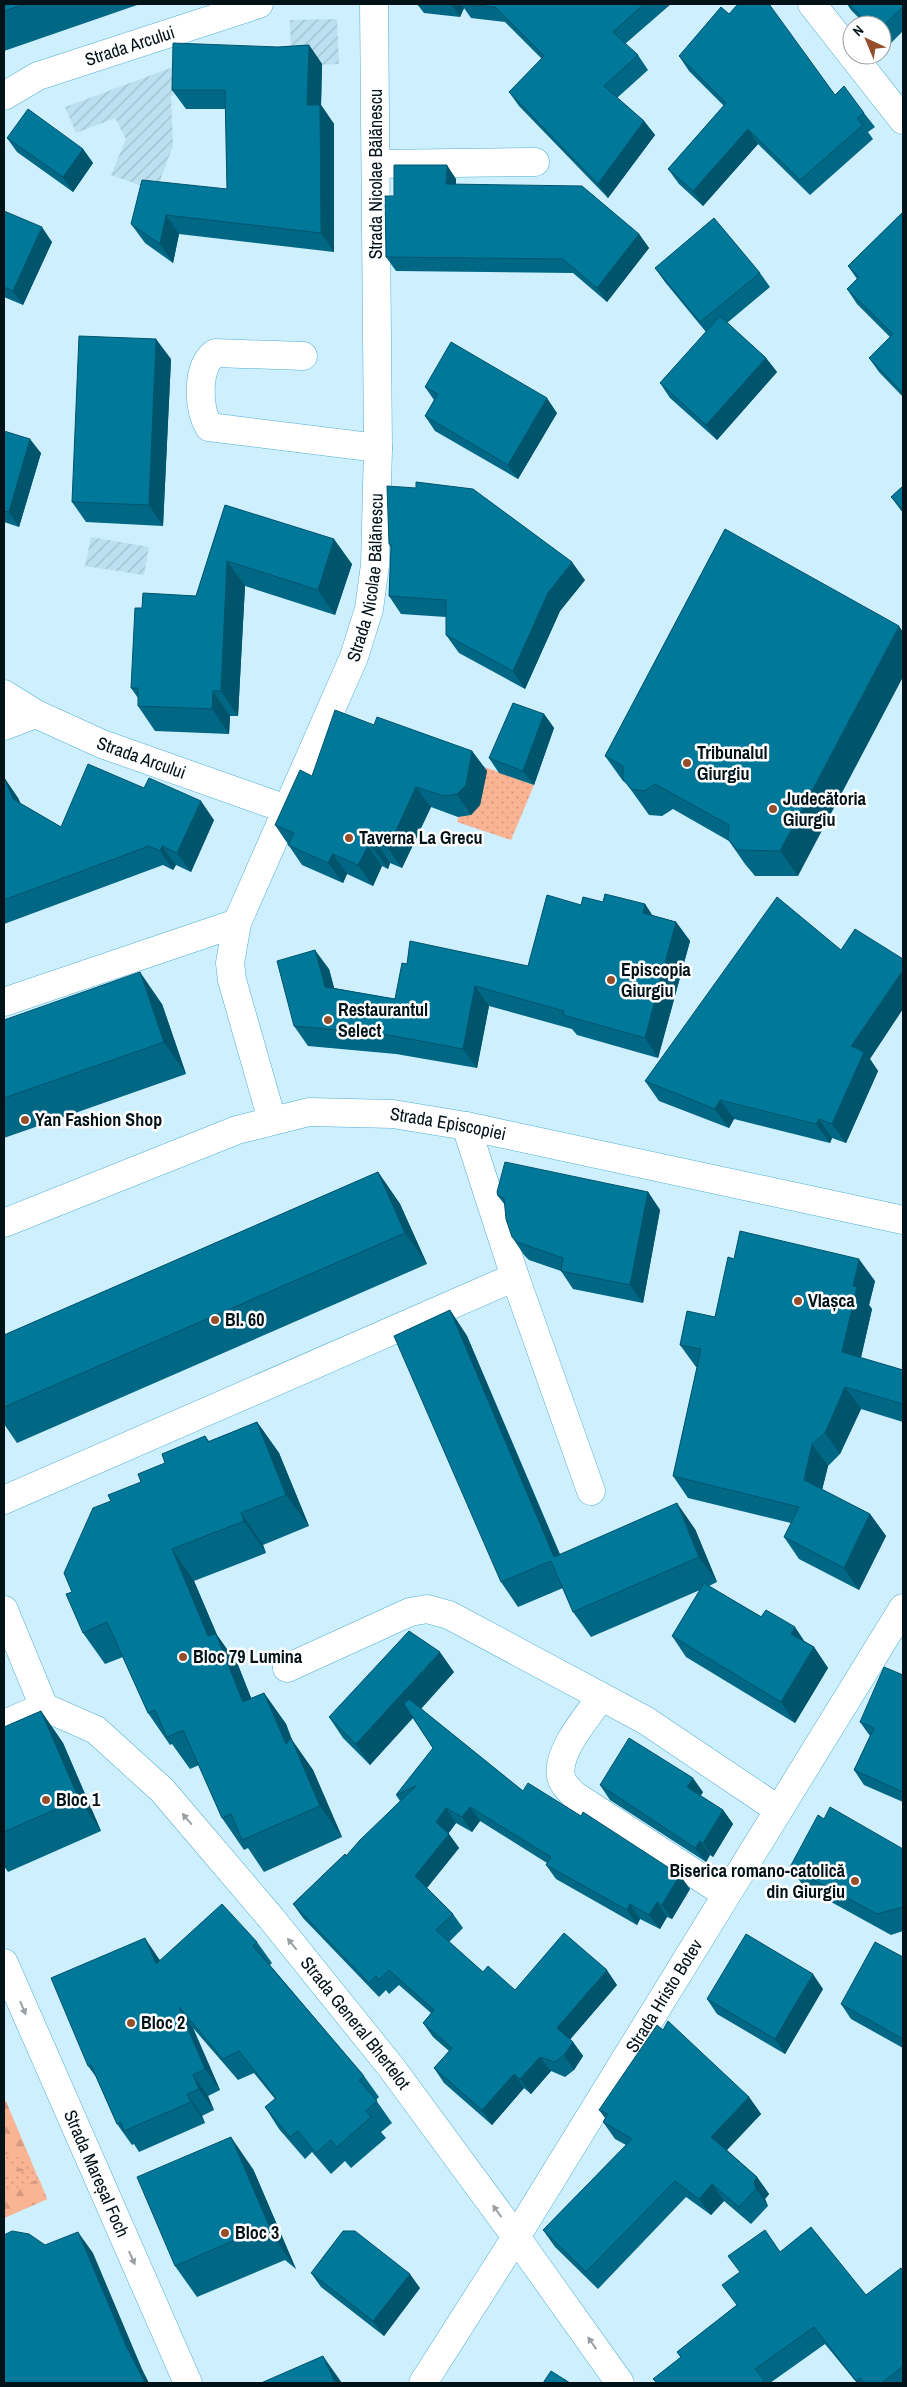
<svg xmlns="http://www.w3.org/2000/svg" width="907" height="2387" font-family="'Archivo Narrow',sans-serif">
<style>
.industrial{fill:url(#industrial-furrows)}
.green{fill:url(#green-dots)}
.forest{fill:url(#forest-firs)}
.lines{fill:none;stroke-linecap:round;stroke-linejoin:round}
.minor-casing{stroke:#51afd3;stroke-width:29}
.minor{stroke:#fff;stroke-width:28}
.wall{fill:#006784}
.shaded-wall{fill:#00546c}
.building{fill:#00789a;stroke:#00546c}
.oneway{fill:#99a0a3}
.poi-dot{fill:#964e2a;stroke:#fff;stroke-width:2}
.labels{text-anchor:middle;stroke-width:5;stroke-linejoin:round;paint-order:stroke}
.street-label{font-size:18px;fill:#011219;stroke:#fff}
.poi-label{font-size:18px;font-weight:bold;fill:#011219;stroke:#fff;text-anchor:start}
</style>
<defs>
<pattern id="industrial-furrows" width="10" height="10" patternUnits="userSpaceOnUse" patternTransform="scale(1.25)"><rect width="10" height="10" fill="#bbe0f0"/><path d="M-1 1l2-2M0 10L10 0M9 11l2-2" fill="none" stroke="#9fbfcd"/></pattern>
<pattern id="green-dots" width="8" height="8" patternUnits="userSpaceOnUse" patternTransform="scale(1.25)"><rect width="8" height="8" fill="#fab393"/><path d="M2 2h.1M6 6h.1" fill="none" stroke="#d4997e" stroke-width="1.8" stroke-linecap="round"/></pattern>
<pattern id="forest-firs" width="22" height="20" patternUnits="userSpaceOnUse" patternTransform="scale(1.25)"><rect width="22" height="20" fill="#fab393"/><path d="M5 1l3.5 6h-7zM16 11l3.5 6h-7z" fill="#d4997e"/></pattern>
</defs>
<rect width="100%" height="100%" fill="#cdeffe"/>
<!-- industrial -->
<path class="industrial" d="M 337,19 L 339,64 L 291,66 L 290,20 Z
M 187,62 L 186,90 L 171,96 L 173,146 L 156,191 L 111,175 L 126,139 L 115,118 L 76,133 L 65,107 Z
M 91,537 L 149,547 L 144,575 L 85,566 Z"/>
<!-- green -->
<path class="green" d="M 476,764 L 534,785 L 511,840 L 457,822 Z
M 4,2097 L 47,2199 L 4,2218 Z"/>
<!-- forest -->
<path class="forest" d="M 4,2097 L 31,2161 L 4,2153 Z
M 4,2164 L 26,2170 L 4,2179 Z
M 39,2179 L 47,2199 L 4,2218 L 4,2194 Z"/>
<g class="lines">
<defs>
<g id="minor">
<path d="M 812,4 L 852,55"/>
<path d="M 852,55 L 903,120"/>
<path id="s1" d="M 4,96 L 38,76 L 259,4"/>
<path d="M 376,164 L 535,162"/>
<path d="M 303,356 L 215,353 C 196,367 198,408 209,427 L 378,448"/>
<path id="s2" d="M 4,694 L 36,714 L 102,744 L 286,809"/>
<path d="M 4,726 L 36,714"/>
<path d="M 4,1002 L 237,923"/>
<path id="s3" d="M 272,1120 L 232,980 L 230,963 L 237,923 L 354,657 L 369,609 L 375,565 L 378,448 L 374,4"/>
<path d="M 466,1126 L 515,1277 L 591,1491"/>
<path id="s4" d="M 4,1223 L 237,1130 L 309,1112 L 393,1114 L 466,1126 L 903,1220"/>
<path d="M 4,1500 L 515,1277"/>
<path d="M 4,1610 L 44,1707"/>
<path d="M 287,1668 L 410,1612 L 427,1609 L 449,1615 L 645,1720 L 779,1810"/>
<path d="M 601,1697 C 588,1716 556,1752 561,1776 C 562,1783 568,1789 574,1795 L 726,1894"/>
<path id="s5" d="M 44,1707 L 96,1730 L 162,1790 L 271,1918 L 391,2067 L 516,2237 L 620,2383"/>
<path d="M 4,1724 L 44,1707"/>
<path id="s6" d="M 4,1963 L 188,2383"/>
<path id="s7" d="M 423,2383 L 516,2237 L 903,1608"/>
</g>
</defs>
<!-- minor casing -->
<use href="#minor" class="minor-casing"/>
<!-- minor -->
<use href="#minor" class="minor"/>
</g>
<!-- wall -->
<path class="wall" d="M 4,4 L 140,4 L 4,51 Z
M 417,4 L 671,4 L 625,44 L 638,55 L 648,70 L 617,98 L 644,121 L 655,135 L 608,198 L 519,106 L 509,92 L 542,59 L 505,22 L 471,18 L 464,8 L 460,17 L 424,13 Z
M 847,4 L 903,4 L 903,31 L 887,47 L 882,42 L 882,25 L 866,25 L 851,10 Z
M 729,14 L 835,95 L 864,113 L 875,127 L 868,132 L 873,139 L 810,195 L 758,144 L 703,206 L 679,184 L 668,169 L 724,106 L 689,71 L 679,56 Z
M 309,45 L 322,64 L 321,105 L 334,124 L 334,252 L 179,234 L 173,263 L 145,243 L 131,224 L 227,189 L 226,109 L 186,109 L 172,90 L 278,47 Z
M 7,138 L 83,149 L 93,163 L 73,192 L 17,152 Z
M 456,179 L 456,185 L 639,234 L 649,248 L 607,302 L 573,273 L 396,271 L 386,257 L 394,196 Z
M 4,211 L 52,242 L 23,305 L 4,297 Z
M 903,212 L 903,397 L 879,372 L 869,358 L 890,337 L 857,304 L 847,289 L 857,279 L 848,266 Z
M 655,268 L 760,273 L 770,287 L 727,323 L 766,358 L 777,372 L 717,440 L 670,398 L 660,383 L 706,332 L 665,282 Z
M 171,359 L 163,526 L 86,522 L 72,502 Z
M 425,387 L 557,413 L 518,479 L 435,431 L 425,416 L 434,400 Z
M 4,431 L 41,453 L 19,527 L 4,522 Z
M 903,486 L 903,513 L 891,497 Z
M 225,505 L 352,564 L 335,615 L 245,586 L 238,716 L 230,716 L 229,734 L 155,731 L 138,706 L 138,698 L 131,688 L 142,608 L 196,596 Z
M 725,529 L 798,876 L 755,876 L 745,864 L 729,841 L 673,809 L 662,816 L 649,815 L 626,783 L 623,781 L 605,756 Z
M 389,544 L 585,580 L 560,611 L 525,689 L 459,653 L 446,635 L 446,617 L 401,614 L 389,596 L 391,548 Z
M 544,714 L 554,728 L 534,785 L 499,773 L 489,758 Z
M 374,725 L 472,751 L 487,771 L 480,805 L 471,815 L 458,817 L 431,807 L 402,868 L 390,863 L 388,869 L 382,866 L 373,886 L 347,874 L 343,883 L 302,865 L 275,825 L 312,776 Z
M 4,779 L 5,779 L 18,798 L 21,804 L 61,827 L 214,820 L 191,872 L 176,865 L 173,870 L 163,865 L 4,924 Z
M 603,902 L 645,904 L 652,915 L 676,922 L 690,941 L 658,1058 L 577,1035 L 572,1029 L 489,1006 L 477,1068 L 396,1054 L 308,1046 L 294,1026 L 329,969 L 334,988 L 395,999 L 407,964 L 528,966 L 581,905 Z
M 162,1004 L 186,1074 L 4,1138 L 4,1020 Z
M 870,1059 L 878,1071 L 846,1143 L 832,1138 L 830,1143 L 734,1119 L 729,1128 L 659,1101 L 645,1081 Z
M 378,1172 L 400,1204 L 427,1264 L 17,1443 L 4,1424 L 4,1335 Z
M 648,1192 L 660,1210 L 643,1303 L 573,1289 L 561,1271 L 529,1260 L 524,1255 L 512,1237 L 505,1205 L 498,1196 Z
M 734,1259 L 875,1281 L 869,1305 L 872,1309 L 861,1358 L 903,1370 L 903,1422 L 861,1409 L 840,1454 L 828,1466 L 822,1490 L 870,1514 L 886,1536 L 859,1590 L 799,1559 L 784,1537 L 791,1523 L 688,1498 L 673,1476 L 697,1367 L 696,1367 L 680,1345 L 715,1317 Z
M 450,1310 L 467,1336 L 560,1554 L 695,1529 L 717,1582 L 709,1586 L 814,1647 L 828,1668 L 795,1723 L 686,1657 L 672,1636 L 700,1590 L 591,1637 L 573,1612 L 563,1588 L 518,1607 L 501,1582 Z
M 257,1422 L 279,1453 L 309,1526 L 263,1545 L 266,1553 L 194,1581 L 217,1635 L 238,1665 L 251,1698 L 264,1693 L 286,1724 L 292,1740 L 313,1770 L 342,1837 L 264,1872 L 248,1848 L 244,1850 L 222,1818 L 199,1765 L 190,1769 L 172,1744 L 170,1745 L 148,1713 L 123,1657 L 105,1664 L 83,1633 L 72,1592 L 111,1501 L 141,1482 L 165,1463 L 205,1436 L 209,1441 Z
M 454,1672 L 421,1709 L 523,1791 L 690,1889 L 672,1919 L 667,1917 L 660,1929 L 640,1919 L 637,1925 L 556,1879 L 546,1865 L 547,1863 L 480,1821 L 472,1832 L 456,1823 L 448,1833 L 459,1848 L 427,1888 L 453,1914 L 463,1928 L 449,1942 L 483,1972 L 515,1990 L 617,1985 L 570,2039 L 573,2042 L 583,2056 L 574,2070 L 565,2077 L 551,2071 L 531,2094 L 524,2088 L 492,2125 L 444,2083 L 434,2068 L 449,2051 L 433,2037 L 423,2023 L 431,2013 L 399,1985 L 389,1994 L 386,1990 L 379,1997 L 303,1918 L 293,1904 L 345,1854 L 347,1856 L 400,1801 L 396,1795 L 433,1748 L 413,1718 L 370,1765 L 343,1738 L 329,1717 Z
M 903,1675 L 903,1802 L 864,1785 L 854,1770 L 870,1736 L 860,1722 Z
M 41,1711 L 63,1743 L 101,1831 L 8,1872 L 4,1866 L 4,1727 Z
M 600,1785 L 703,1792 L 700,1796 L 723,1810 L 733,1824 L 713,1857 L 710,1855 L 706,1862 L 610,1800 Z
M 824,1819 L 903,1849 L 903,1931 L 891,1935 L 804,1887 L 790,1867 Z
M 257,1942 L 272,1963 L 270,1965 L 364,2076 L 379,2097 L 376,2100 L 392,2123 L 381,2132 L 386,2138 L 351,2168 L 345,2161 L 331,2174 L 312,2152 L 305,2159 L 279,2129 L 265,2107 L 275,2099 L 254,2073 L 238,2080 L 193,2028 L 220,2090 L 208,2096 L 214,2110 L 202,2116 L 205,2123 L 139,2152 L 134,2144 L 132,2145 L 117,2124 L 96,2077 L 88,2066 L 159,1959 L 160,1960 Z
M 903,1957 L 903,2048 L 851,2019 L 841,2004 Z
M 823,1989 L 785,2054 L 717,2014 L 707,1999 Z
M 749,2097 L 761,2114 L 727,2150 L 757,2177 L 769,2194 L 765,2199 L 768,2206 L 751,2224 L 724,2201 L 711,2215 L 686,2197 L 598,2289 L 555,2247 L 543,2230 L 626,2145 L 615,2139 L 603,2122 L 605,2118 L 599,2110 Z
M 253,2169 L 296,2269 L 285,2260 L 197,2297 L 175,2266 Z
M 780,2252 L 866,2295 L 903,2271 L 903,2383 L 857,2383 L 825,2344 L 770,2383 L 656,2383 L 681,2357 L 677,2352 L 737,2305 Z
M 311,2273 L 420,2288 L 384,2336 L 321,2287 Z"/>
<!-- shaded-wall -->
<path class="shaded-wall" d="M 451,4 L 461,4 L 464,8 L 460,17 Z
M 309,45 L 322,64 L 321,105 L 334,124 L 334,252 L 321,233 L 307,105 Z
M 644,121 L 655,135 L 608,198 L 598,184 Z
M 748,129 L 758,144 L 703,206 L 693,191 Z
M 83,149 L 93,163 L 73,192 L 63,177 Z
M 447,165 L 456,179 L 456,198 L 446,184 Z
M 166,215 L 179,234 L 173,263 L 160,244 Z
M 42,227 L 52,242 L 23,305 L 13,291 Z
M 639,234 L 649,248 L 607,302 L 597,288 Z
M 156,339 L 171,359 L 163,526 L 149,505 Z
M 766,358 L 777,372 L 717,440 L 706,425 Z
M 547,398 L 557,413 L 518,479 L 508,465 Z
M 30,439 L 41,453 L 19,527 L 9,512 Z
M 334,539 L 352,564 L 335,615 L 318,590 Z
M 227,561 L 245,586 L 238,716 L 221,691 Z
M 572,562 L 585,580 L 560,611 L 525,689 L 513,671 L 548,593 Z
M 899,626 L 903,632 L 903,677 L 798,876 L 780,851 Z
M 213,691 L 230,716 L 229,734 L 212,709 Z
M 544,714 L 554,728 L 534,785 L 523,771 Z
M 472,751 L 487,771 L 480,805 L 471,815 L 457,794 Z
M 5,779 L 18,798 L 27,818 L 13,799 Z
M 416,787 L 431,807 L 402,868 L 388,848 Z
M 201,801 L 214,820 L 191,872 L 177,853 Z
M 376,842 L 390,863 L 388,869 L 373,848 Z
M 162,846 L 176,865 L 173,870 L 160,851 Z
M 368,846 L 382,866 L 373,886 L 358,865 Z
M 333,854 L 347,874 L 343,883 L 328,863 Z
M 645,904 L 658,924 L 643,913 Z
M 676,922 L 690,941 L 658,1058 L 645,1038 Z
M 315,950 L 329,969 L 339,1006 L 325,987 Z
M 903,970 L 903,1009 L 870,1059 L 878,1071 L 846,1143 L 832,1124 L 851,1046 Z
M 140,972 L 162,1004 L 186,1074 L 164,1042 Z
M 475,986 L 489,1006 L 477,1068 L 463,1049 Z
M 720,1100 L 734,1119 L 729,1128 L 715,1109 Z
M 819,1119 L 832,1138 L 830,1143 L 816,1124 Z
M 378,1172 L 400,1204 L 427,1264 L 405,1233 Z
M 648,1192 L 660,1210 L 643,1303 L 630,1285 Z
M 859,1259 L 875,1281 L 869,1305 L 872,1309 L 857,1374 L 842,1352 L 853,1286 Z
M 450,1310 L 467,1336 L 571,1582 L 554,1557 Z
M 845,1387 L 861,1409 L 840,1454 L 825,1433 Z
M 257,1422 L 279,1453 L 309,1526 L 286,1495 Z
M 812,1444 L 828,1466 L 819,1502 L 804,1480 Z
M 677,1503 L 695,1529 L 717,1582 L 699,1557 Z
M 241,1513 L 263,1545 L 266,1553 L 244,1521 Z
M 870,1514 L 886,1536 L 859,1590 L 844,1568 Z
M 172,1549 L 194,1581 L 217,1635 L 238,1665 L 265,1733 L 243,1702 L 208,1636 Z
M 795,1627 L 809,1648 L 791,1634 Z
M 814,1647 L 828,1668 L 795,1723 L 781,1702 Z
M 440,1652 L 454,1672 L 370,1765 L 356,1744 Z
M 264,1693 L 286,1724 L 292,1740 L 313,1770 L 342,1837 L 320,1806 L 286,1744 Z
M 41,1711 L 63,1743 L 101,1831 L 79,1799 Z
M 693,1778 L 703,1792 L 697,1802 L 687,1787 Z
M 470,1807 L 480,1821 L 472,1832 L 462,1817 Z
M 446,1808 L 456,1823 L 446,1837 L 436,1822 Z
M 723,1810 L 733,1824 L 713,1857 L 703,1843 Z
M 449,1834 L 459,1848 L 425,1890 L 415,1876 Z
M 700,1841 L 710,1855 L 706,1862 L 695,1848 Z
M 680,1875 L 690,1889 L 672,1919 L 662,1905 Z
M 657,1902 L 667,1917 L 660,1929 L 649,1915 Z
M 630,1904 L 640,1919 L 637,1925 L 627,1910 Z
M 145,1938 L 159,1959 L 171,1985 L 156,1964 Z
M 607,1970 L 617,1985 L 568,2042 L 557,2028 Z
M 813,1974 L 823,1989 L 785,2054 L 775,2039 Z
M 179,2007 L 193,2028 L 220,2090 L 205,2069 Z
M 573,2042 L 583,2056 L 574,2070 L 564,2055 Z
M 540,2057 L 551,2071 L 531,2094 L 520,2079 Z
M 514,2074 L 524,2088 L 492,2125 L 482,2110 Z
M 193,2075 L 208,2096 L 214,2110 L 199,2089 Z
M 187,2094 L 202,2116 L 205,2123 L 191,2102 Z
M 749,2097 L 761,2114 L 723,2154 L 711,2137 Z
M 231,2137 L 253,2169 L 296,2269 L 274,2237 Z
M 757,2177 L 769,2194 L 765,2199 L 768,2206 L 756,2189 L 754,2182 Z
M 712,2184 L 724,2201 L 711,2215 L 699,2199 Z
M 78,2232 L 93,2253 L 142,2369 L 149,2383 L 145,2383 L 127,2348 Z
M 410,2274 L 420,2288 L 384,2336 L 373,2321 Z
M 323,2356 L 342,2383 L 335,2383 Z"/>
<!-- building -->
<path class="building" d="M 4,4 L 26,4 L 4,11 Z
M 462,4 L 644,4 L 613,32 L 638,55 L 604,86 L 644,121 L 598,184 L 509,92 L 544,56 L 495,7 Z
M 738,4 L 769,4 L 835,95 L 844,86 L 864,113 L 857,118 L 863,125 L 800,180 L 748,129 L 693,191 L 668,169 L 726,103 L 679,56 L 721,7 L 729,14 Z
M 849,4 L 903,4 L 903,7 L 882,27 L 882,25 L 870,25 Z
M 173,43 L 278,47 L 309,45 L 307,105 L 320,105 L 321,233 L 166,215 L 160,244 L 131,224 L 142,180 L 227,189 L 225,90 L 172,90 Z
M 28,109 L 83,149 L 63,177 L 7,138 Z
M 394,165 L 447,165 L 446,184 L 582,186 L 639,234 L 597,288 L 563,259 L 386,257 L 385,196 L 394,196 Z
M 4,211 L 42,227 L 13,291 L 4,287 Z
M 903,212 L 903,393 L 869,358 L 893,334 L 847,289 L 859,277 L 848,266 Z
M 714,218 L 760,273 L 700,322 L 655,268 Z
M 720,316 L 766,358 L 706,425 L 660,383 Z
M 79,336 L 156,339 L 149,505 L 72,502 Z
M 451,342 L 547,398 L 508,465 L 425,416 L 438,394 L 425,387 Z
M 4,431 L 30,439 L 9,512 L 4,511 Z
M 416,482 L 473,489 L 572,562 L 548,593 L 513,671 L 446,635 L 446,600 L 389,596 L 391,545 L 389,544 L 387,486 L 416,488 Z
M 903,486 L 903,509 L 891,497 Z
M 225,505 L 334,539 L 318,590 L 227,561 L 221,691 L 213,691 L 212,709 L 138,706 L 138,688 L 131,688 L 135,608 L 142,608 L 143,593 L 196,596 Z
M 725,529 L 899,626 L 780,851 L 737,850 L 728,839 L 729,825 L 655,784 L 644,791 L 631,789 L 623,779 L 623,766 L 605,756 Z
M 513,703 L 544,714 L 523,771 L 489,758 Z
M 335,710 L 374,725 L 377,717 L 472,751 L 466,785 L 457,794 L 444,796 L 416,787 L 388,848 L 376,842 L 373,848 L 368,846 L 358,865 L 333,854 L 328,863 L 288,845 L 294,833 L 275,825 L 300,770 L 312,776 Z
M 88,764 L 144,788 L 149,778 L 201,801 L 177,853 L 162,846 L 160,851 L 149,846 L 4,900 L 4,779 L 5,779 L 13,799 L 61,827 Z
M 605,894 L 645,904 L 643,913 L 676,922 L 645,1038 L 563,1015 L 564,1011 L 475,986 L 463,1049 L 383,1034 L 294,1026 L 277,961 L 315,950 L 325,987 L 395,999 L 402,963 L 407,964 L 410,941 L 528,966 L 547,895 L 581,905 L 583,897 L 603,902 Z
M 777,897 L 841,950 L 855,929 L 903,959 L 903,970 L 851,1046 L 864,1052 L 832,1124 L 819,1119 L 816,1124 L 720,1100 L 715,1109 L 645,1081 Z
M 140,972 L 164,1042 L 4,1098 L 4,1020 Z
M 505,1162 L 648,1192 L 630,1285 L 561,1271 L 563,1258 L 517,1242 L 512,1237 L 506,1219 L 504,1198 L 498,1196 L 497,1192 Z
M 378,1172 L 405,1233 L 4,1407 L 4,1335 Z
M 740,1231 L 859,1259 L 853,1286 L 857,1287 L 842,1352 L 903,1370 L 903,1404 L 845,1387 L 825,1433 L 812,1444 L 804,1480 L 870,1514 L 844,1568 L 784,1537 L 799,1507 L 673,1476 L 701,1349 L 680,1345 L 687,1311 L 715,1317 L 728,1257 L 734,1259 Z
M 450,1310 L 554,1557 L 677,1503 L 699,1557 L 573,1612 L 551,1561 L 501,1582 L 394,1336 Z
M 257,1422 L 286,1495 L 241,1513 L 244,1521 L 172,1549 L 208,1636 L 216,1634 L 243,1702 L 264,1693 L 286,1744 L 291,1738 L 320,1806 L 242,1840 L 231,1814 L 222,1818 L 183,1730 L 167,1737 L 155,1710 L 148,1713 L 107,1622 L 83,1633 L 66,1594 L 72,1592 L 64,1573 L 93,1508 L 111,1501 L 108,1495 L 141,1482 L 138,1474 L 165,1463 L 162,1454 L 205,1436 L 208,1442 Z
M 704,1583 L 761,1617 L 766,1610 L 795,1627 L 791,1634 L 814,1647 L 781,1702 L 672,1636 Z
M 409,1631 L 440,1652 L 356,1744 L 329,1717 Z
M 884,1667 L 903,1675 L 903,1792 L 854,1770 L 874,1728 L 860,1722 Z
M 409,1699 L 523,1791 L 528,1783 L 581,1816 L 583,1812 L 680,1875 L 662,1905 L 657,1902 L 649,1915 L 630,1904 L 627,1910 L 546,1865 L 551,1857 L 470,1807 L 462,1817 L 446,1808 L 436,1822 L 449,1834 L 415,1876 L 453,1914 L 436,1930 L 483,1972 L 488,1966 L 515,1990 L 564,1933 L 607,1970 L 557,2028 L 573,2042 L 564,2055 L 555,2062 L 540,2057 L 520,2079 L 514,2074 L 482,2110 L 434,2068 L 452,2048 L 423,2023 L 434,2010 L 389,1970 L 379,1980 L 376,1976 L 369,1983 L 293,1904 L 345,1854 L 346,1856 L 360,1840 L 416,1786 L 396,1795 L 433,1748 L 404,1704 Z
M 41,1711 L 79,1799 L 4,1832 L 4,1727 Z
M 629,1738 L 693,1778 L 687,1787 L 723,1810 L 703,1843 L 700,1841 L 695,1848 L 600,1785 Z
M 830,1807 L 903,1849 L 903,1907 L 877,1914 L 790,1867 L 818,1815 L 824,1819 Z
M 222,1904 L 257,1942 L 253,1946 L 364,2076 L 359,2080 L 377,2101 L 366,2111 L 371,2117 L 337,2147 L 331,2140 L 316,2153 L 298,2131 L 290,2137 L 265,2107 L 276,2098 L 239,2051 L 223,2059 L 179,2007 L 205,2069 L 193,2075 L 199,2089 L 187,2094 L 191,2102 L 124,2131 L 121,2122 L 117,2124 L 91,2065 L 88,2066 L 51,1978 L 145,1938 L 156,1964 Z
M 746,1934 L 813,1974 L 775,2039 L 707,1999 Z
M 875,1942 L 903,1957 L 903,2039 L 841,2004 Z
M 668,2021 L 749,2097 L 711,2137 L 757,2177 L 754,2182 L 756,2189 L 739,2207 L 712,2184 L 699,2199 L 675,2181 L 586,2272 L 543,2230 L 632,2139 L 603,2122 L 608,2114 L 599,2110 L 657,2025 L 663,2030 Z
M 231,2137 L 274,2237 L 263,2228 L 175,2266 L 137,2177 Z
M 811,2227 L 866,2295 L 901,2268 L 903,2271 L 903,2366 L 882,2383 L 864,2383 L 860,2378 L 856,2381 L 814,2327 L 755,2369 L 764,2380 L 761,2383 L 657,2383 L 653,2379 L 681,2357 L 677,2352 L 737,2305 L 722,2285 L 740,2272 L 728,2256 L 765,2230 L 780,2252 Z
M 12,2231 L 29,2234 L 45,2245 L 78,2232 L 127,2348 L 145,2383 L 4,2383 L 4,2235 Z
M 343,2231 L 355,2231 L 410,2274 L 373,2321 L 311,2273 Z
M 323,2356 L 335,2383 L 261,2383 Z
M 551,2371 L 570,2383 L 543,2383 Z"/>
<!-- one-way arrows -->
<defs><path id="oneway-solid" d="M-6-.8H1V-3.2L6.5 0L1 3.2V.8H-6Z" transform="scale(1.25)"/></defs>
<g class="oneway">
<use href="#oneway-solid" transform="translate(187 1819) rotate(-131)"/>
<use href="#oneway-solid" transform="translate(292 1944) rotate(-129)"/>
<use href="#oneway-solid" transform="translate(23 2008) rotate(67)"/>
<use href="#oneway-solid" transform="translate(497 2211) rotate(-126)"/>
<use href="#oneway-solid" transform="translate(132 2258) rotate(66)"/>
<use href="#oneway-solid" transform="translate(592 2343) rotate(-125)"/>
</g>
<!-- markers -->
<g class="poi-dot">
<circle cx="687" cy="763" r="5"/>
<circle cx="773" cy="809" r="5"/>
<circle cx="349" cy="838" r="5"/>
<circle cx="611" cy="980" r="5"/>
<circle cx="328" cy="1020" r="5"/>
<circle cx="25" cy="1120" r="5"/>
<circle cx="798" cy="1301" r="5"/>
<circle cx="215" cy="1320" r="5"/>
<circle cx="183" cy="1657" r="5"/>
<circle cx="46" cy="1800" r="5"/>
<circle cx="855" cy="1881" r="5"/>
<circle cx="131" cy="2023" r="5"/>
<circle cx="225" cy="2233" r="5"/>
</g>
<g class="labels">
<!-- street labels -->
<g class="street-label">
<text dy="6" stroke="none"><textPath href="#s1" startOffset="136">Strada Arcului</textPath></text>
<text transform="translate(376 174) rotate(-90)" y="6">Strada Nicolae Bălănescu</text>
<text dy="6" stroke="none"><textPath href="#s3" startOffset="575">Strada Nicolae Bălănescu</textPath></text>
<text dy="6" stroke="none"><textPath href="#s2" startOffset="152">Strada Arcului</textPath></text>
<text dy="6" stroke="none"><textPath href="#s4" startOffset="465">Strada Episcopiei</textPath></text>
<text dy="6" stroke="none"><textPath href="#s7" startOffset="456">Strada Hristo Botev</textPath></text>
<text dy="6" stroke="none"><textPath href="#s5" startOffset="449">Strada General Bhertelot</textPath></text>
<text dy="6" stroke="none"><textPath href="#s6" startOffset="230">Strada Mareșal Foch</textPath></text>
</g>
<!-- poi labels -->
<g class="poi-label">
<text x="697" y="759">Tribunalul<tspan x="697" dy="21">Giurgiu</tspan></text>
<text x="783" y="805">Judecătoria<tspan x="783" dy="21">Giurgiu</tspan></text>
<text x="359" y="844">Taverna La Grecu</text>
<text x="621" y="976">Episcopia<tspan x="621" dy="21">Giurgiu</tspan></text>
<text x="338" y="1016">Restaurantul<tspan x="338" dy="21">Select</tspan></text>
<text x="35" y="1126">Yan Fashion Shop</text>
<text x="808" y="1307">Vlașca</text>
<text x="225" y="1326">Bl. 60</text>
<text x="193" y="1663">Bloc 79 Lumina</text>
<text x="56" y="1806">Bloc 1</text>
<text x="845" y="1877" text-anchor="end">Biserica romano-catolică<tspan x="845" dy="21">din Giurgiu</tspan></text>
<text x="141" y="2029">Bloc 2</text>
<text x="235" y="2239">Bloc 3</text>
</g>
</g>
<!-- border -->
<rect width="907" height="2387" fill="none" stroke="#011219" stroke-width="10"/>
<!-- north arrow -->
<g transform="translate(867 40) rotate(316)"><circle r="24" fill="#ffffff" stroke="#99a0a3"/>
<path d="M0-4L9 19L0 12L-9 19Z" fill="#964e2a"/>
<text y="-8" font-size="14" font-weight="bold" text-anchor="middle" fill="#011219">N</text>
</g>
</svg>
